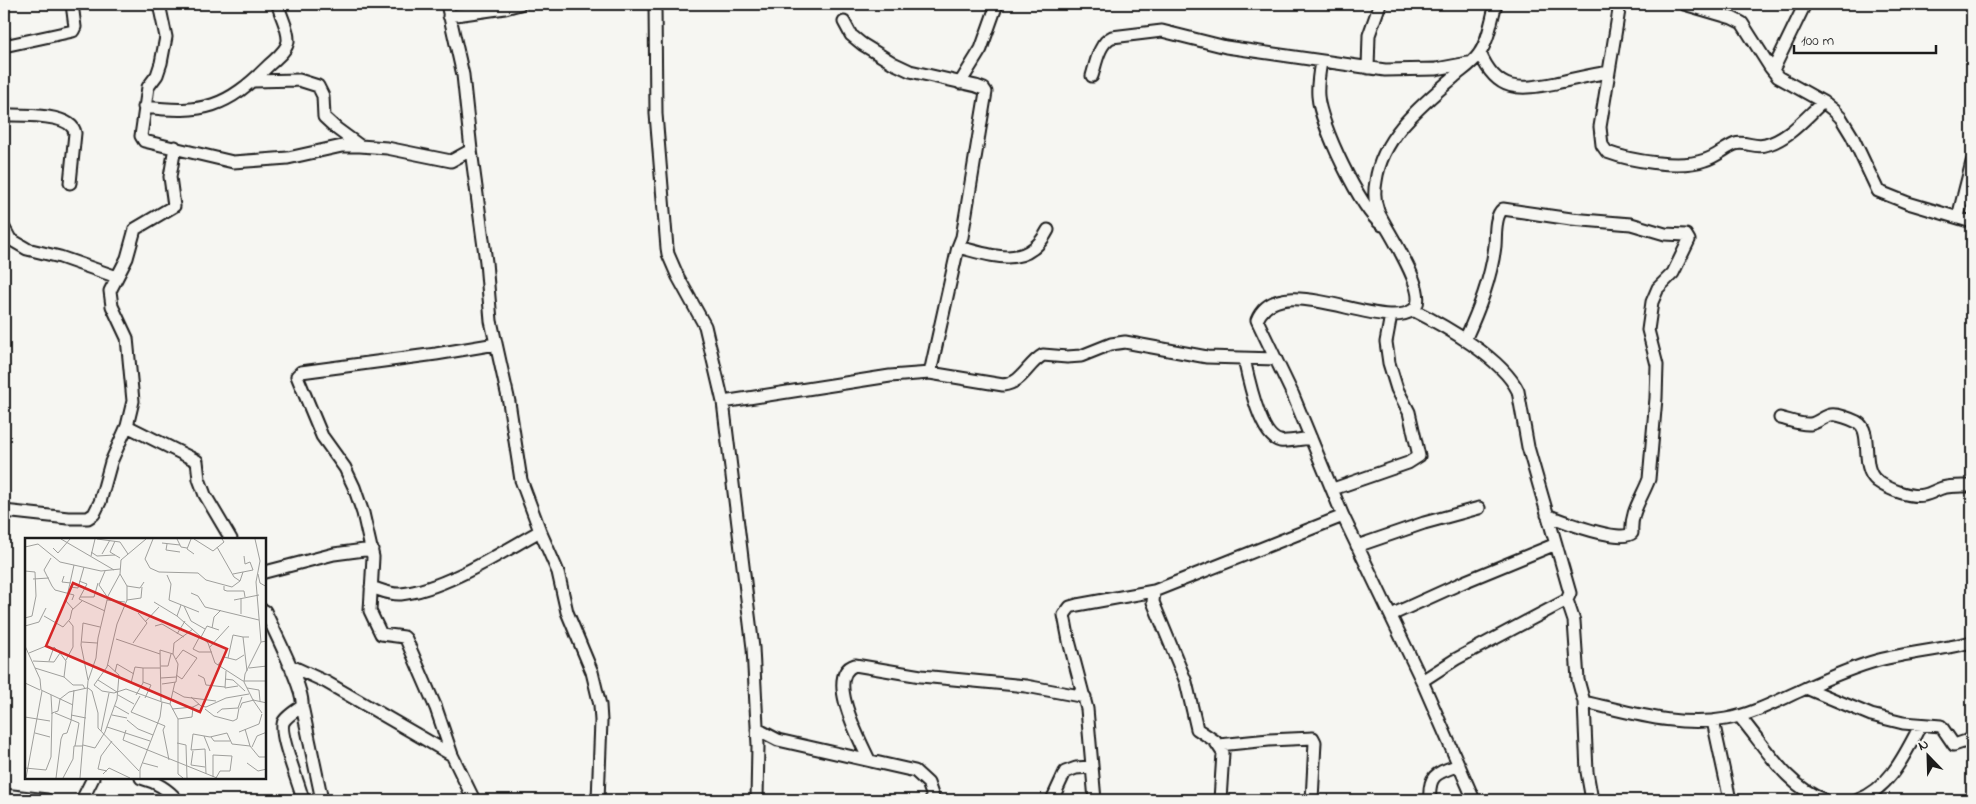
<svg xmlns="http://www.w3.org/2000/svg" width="1976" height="804" font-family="'Indie Flower',sans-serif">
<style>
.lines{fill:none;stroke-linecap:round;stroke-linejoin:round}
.minor-casing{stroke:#1c1c1c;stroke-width:15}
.minor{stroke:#f6f6f2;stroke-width:11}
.inset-road{fill:none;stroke:#9f9f9c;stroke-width:1}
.view{fill:#d62828;fill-opacity:0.15;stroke:#d62828;stroke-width:2.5}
.inset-edge{fill:none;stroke:#1c1c1c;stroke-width:2.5}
</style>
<rect width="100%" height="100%" fill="#f6f6f2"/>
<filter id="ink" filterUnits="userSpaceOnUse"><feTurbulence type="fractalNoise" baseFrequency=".02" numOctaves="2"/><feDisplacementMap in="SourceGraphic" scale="10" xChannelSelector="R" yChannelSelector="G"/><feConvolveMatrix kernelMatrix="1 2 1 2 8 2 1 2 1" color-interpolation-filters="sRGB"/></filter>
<g filter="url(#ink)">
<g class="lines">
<defs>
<path id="minor" d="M 159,4 L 166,37 L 161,63 L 157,75 L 148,87 L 141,136 L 144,141 L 233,162 L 288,158 L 342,146 L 360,146 L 387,148 L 451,161 L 471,150
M 447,4 L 463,75 L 471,150 L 486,262 L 491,321 L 509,402 L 521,480 L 540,531 L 558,572 L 567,612 L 592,672 L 600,705 L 601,721 L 598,800
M 655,4 L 656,114 L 667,248 L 668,254 L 678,277 L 705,326 L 723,402 L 753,648 L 758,745 L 757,800
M 1620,4 L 1600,127 L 1602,145 L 1607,152 C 1631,161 1680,169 1705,160 C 1716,157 1725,148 1735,144 C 1745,141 1755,148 1765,145 C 1788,140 1806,117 1823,102
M 1684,4 L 1732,18 L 1742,23 L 1770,67 L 1778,77 L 1823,102 L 1833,110 L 1841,118 L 1852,136 L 1878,191 L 1908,203 L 1972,222
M 449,16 L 505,8 L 520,4
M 844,22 L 851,35 L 862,44 L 893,63 L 910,71 L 976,86 L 984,89 L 986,92 L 962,237 L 958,247 L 930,373
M 4,46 L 73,31 L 75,27 L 72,4
M 1480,53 C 1497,93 1519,90 1556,83 C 1573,79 1591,75 1609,72
M 1321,62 C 1319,73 1317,84 1318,96 C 1320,124 1360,208 1382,225
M 1368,68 L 1369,35 L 1380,4
M 1773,70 L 1805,4
M 1092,76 C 1096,63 1099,43 1112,37 L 1162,31 L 1226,47 L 1385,70 L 1436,69 L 1468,63
M 253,81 L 299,80 L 318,86 L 323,96 L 324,117 L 337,129 L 360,146
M 960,83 L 981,49 L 997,4
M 144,107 C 204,114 226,108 269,65 C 275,59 287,51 288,41 C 289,29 280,16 278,4
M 4,115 C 20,115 72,113 75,133 L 70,183
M 1958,217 L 1972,162
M 4,228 L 10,239 L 27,249 L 60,257 L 117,277
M 958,247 C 994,256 1027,270 1048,230
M 1413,310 C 1445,326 1502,358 1518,391 L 1528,447 L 1570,593 L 1567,600 L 1456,659 L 1422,681
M 1465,340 C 1479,309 1491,279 1495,246 C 1496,235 1494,216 1503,209 L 1571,219 L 1631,224 L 1665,234 L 1686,235 L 1689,240 L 1673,273 L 1658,288 L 1652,302 L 1648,330 L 1657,365 L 1656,398 L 1649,479 C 1642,498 1630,512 1632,533 C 1621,544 1562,521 1547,515
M 1244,359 C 1248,377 1260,437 1280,441 C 1289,442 1301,439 1311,438
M 723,402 L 890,376 L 930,373 L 1003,385 C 1023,383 1027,364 1043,355 L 1067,357 L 1081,356 L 1111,344 L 1125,342 L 1207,357 L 1276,359
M 1780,418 C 1789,420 1800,425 1810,424 C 1818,423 1824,416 1831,415 C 1838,414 1851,419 1857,422 C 1874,431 1859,467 1877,481 C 1888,489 1910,498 1924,495 C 1930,494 1936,490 1942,488 C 1952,485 1962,486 1972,486
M 127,426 L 197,461 L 199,479 L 205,495 L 231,539
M 1333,489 L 1408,463 L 1419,456 L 1409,412 L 1397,389 L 1389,363 L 1386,342 L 1391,315
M 4,511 L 68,518 L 88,518 L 94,514 L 100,502 L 111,462 L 127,426 L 133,401 L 127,338 L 112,306 L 110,291 L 127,258 L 135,229 L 174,206 L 170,177 L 175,147
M 1357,546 L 1424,523 L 1479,508
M 265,572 L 334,554 L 372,549
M 371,587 C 381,590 390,595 401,594 C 444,590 502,552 540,531
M 1567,600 L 1574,621 L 1578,680 L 1584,702 L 1587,772 L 1592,800
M 265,611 C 273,629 305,690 302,706 C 297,710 288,715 284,721 C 277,732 300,785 303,800
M 1391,615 L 1466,581 L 1556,544
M 289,665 L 326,682 L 452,755
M 1806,688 L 1871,715 L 1903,723 L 1941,726 L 1954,745 L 1972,739
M 1584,702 C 1630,712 1678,728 1726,719 C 1754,714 1779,700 1804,689 C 1828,678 1853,667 1879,660 C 1910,652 1942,650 1972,642
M 302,706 L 322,800
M 1739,716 C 1765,746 1786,786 1824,800
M 1713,721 L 1730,800
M 757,729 L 778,740 L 915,771 L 928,783 L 934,800
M 1219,745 L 1269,740 L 1313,738 L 1315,742 L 1312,800
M 869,760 C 861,742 824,675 855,665 L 921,676 L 1026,686 L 1085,697
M 141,778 C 156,782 167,788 177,800
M 4,795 L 47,800
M 82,800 L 93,778
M 474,800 L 452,755 L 436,708 L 406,639 L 404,637 L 381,634 L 370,611 L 373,557 L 363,513 L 354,487 L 345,468 L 322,436 L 297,376 L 301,372 L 436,354 L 496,344
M 1052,800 L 1065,772 L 1076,768 L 1091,767
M 1095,800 L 1087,709 L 1069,641 L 1064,615 L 1070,607 L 1077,605 L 1154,591
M 1220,800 L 1223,753 L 1215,741 L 1197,729 L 1186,682 L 1153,602 L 1154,591 L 1343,516
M 1430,800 C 1428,774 1437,773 1459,765
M 1474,800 L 1422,681 L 1343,516 L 1293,395 L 1257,320 C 1279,267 1381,333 1413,310 C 1433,295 1385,229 1378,211 C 1374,201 1374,192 1376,181 C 1382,136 1422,105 1454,77 C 1462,70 1473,63 1479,54 C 1489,40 1491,20 1496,4
M 1858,800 C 1890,788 1905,754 1920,726"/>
</defs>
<!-- minor casing -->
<use href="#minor" class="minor-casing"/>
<!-- minor -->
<use href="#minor" class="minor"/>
</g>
</g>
<!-- overview -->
<g transform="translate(25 538)">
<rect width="241" height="241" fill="#f6f6f2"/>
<path class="inset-road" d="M 36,1 L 89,32M 72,1 L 95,4 L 103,16M 128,1 L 120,21 L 125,30 L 134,34 L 173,35 L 181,42 L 207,49 L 215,43 L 218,34M 152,1 L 156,9 L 162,10M 166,1 L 162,11 L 169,16M 169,1 L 188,13 L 199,4 L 197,1M 230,1 L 235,23 L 231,44 L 236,104M 90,3 L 85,14 L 95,20M 137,5 L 155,7M 142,6 L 141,12 L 155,14M 0,9 L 13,6 L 35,24 L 76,33 L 95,31M 192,9 L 209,39 L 215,43M 28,10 L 33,15 L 45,1M 66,14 L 72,18 L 90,17M 77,16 L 85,2M 66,18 L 70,1M 26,20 L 19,32 L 27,48 L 30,52 L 49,57 L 47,62M 0,33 L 10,34 L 11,58 L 7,78 L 0,80M 80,33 L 74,47 L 83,60M 208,36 L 228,32 L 225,24 L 220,26 L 219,18M 233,36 L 235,45 L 242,49M 142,37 L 146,46 L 144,62 L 174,74M 39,38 L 37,44 L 46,45M 8,41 L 24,40M 54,43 L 62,46 L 54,61 L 80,73M 102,48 L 115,50 L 119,44M 199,48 L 199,52 L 202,53 L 219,53 L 220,59M 45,49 L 53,50 L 59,29M 166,55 L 173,58 L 180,69 L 234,82M 55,59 L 69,59 L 73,45M 216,60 L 216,76M 82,62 L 100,64M 102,62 L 116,60 L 117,49M 209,62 L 234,57M 129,64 L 152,78M 156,67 L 152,78 L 183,105 L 190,125 L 218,143 L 242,143M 159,68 L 166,83 L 180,91M 48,71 L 41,63 L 49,27M 19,78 L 38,89 L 45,81 L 47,72 L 57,63M 120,84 L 134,69M 0,88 L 14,84 L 21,70M 130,88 L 137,86 L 159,99M 187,90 L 189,79 L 196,72M 152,96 L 160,83M 175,98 L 168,111 L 174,114 L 187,114M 176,99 L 182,88 L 194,92M 91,101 L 135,116M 242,103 L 236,104 L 220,136 L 219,144 L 228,162 L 242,165M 57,104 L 72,105M 108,105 L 122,85 L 113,75M 0,108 L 15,141 L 16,152 L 48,167M 184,110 L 204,88M 4,115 L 21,108 L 28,111M 203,120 L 208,97 L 218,99M 151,121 L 158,112 L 172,120 L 157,141 L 151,137M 41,122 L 48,109 L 48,88 L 44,83M 8,123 L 29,124 L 35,115 L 41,123 L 39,139 L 48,147 L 58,147 L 60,151M 24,123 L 29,109 L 35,115M 193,127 L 199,119 L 211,122 L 219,117M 136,128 L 143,128 L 146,116M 10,130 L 39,139M 224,130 L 242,128M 201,133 L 200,150 L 213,148M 222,133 L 218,99 L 224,99M 90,134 L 92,126 L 109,136M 173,137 L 179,140 L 181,147 L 200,149M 136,140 L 151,139M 200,141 L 208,142 L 220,153M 63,142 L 56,107 L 58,85 L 75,89M 73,142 L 92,154M 118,144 L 126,147 L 120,160M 0,145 L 15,152M 106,145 L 110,129 L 118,130M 137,146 L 151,144 L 153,126 L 148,116M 63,150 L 67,153 L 73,175 L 73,190 L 114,233M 222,150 L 234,152 L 235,163M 148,153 L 159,159 L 191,163M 26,157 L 27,176M 93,157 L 109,166M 111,157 L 118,145 L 118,130 L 135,130M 115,158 L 106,174 L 140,188 L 138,192 L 144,222M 166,159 L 176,168 L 181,169 L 201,160 L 224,156M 228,162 L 237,175M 136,163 L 135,112 L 148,116 L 149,105 L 168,91M 137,164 L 145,166 L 153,181 L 153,236 L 158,240M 145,166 L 150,144M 90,168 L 104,176M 215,170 L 217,165 L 229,162M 147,171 L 168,169 L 174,166M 180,171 L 189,178 L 208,183 L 212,181 L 214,170M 30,175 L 54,185 L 50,208M 192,175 L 197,171 L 213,170 L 217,159M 46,177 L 61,180M 87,177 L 102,180M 0,179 L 25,183M 153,181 L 167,179 L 168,169M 102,182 L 113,191 L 128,197M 82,189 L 125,203M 220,191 L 225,208M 101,192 L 98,202 L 192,240M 76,193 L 84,155M 214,194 L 234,186 L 237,176M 10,195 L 25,199M 179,198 L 185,213M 186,199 L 189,203 L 205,203M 152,205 L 161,207 L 162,240M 58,207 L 70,210 L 80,194 L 92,161 L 94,137 L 83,127M 227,209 L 232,198 L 242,194M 168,213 L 166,227 L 180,229M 118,225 L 133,229M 222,225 L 233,233 L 242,231M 0,230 L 21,232 L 26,219 L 27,175 L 33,173 L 35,161 L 44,154 L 62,150M 82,233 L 73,231 L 76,218 L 87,203M 78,236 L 84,230 L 105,240M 181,236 L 180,211 L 166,212 L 168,196 L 185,199 L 202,195 L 207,206 L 225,208 L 234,219 L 242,219M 188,239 L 188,217 L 207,218 L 205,233 L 195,233 L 191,240M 1,240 L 17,153M 31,240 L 36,201 L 38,196 L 42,195 L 46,183 L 49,152M 38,240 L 48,221 L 49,208 L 58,208M 55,240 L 63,143 L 71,120 L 73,100 L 83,58 L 95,36M 115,240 L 115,231 L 135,179 L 137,164 L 101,151 L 89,155 L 77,153 L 69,147 L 82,129 L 92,86 L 102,62 L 102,48 L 95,36 L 96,22 L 121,1"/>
<path class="view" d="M 48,45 L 202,111 L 175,174 L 21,108 Z"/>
<rect width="241" height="241" class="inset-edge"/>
</g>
<!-- margin -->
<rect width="1976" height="804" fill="none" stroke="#f6f6f2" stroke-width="20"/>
<rect x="10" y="10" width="1956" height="784" fill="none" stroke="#1c1c1c" stroke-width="2" filter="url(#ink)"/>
<!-- north arrow -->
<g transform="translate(1928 756) rotate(337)" stroke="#f6f6f2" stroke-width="4" paint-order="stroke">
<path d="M0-4L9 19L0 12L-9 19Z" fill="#1c1c1c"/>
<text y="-8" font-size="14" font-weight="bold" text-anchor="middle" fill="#1c1c1c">N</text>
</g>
<!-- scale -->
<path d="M1794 45v8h142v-8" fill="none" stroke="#1c1c1c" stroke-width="2.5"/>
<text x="1801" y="45" font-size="15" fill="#1c1c1c" stroke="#f6f6f2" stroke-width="4" paint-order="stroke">100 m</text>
</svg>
